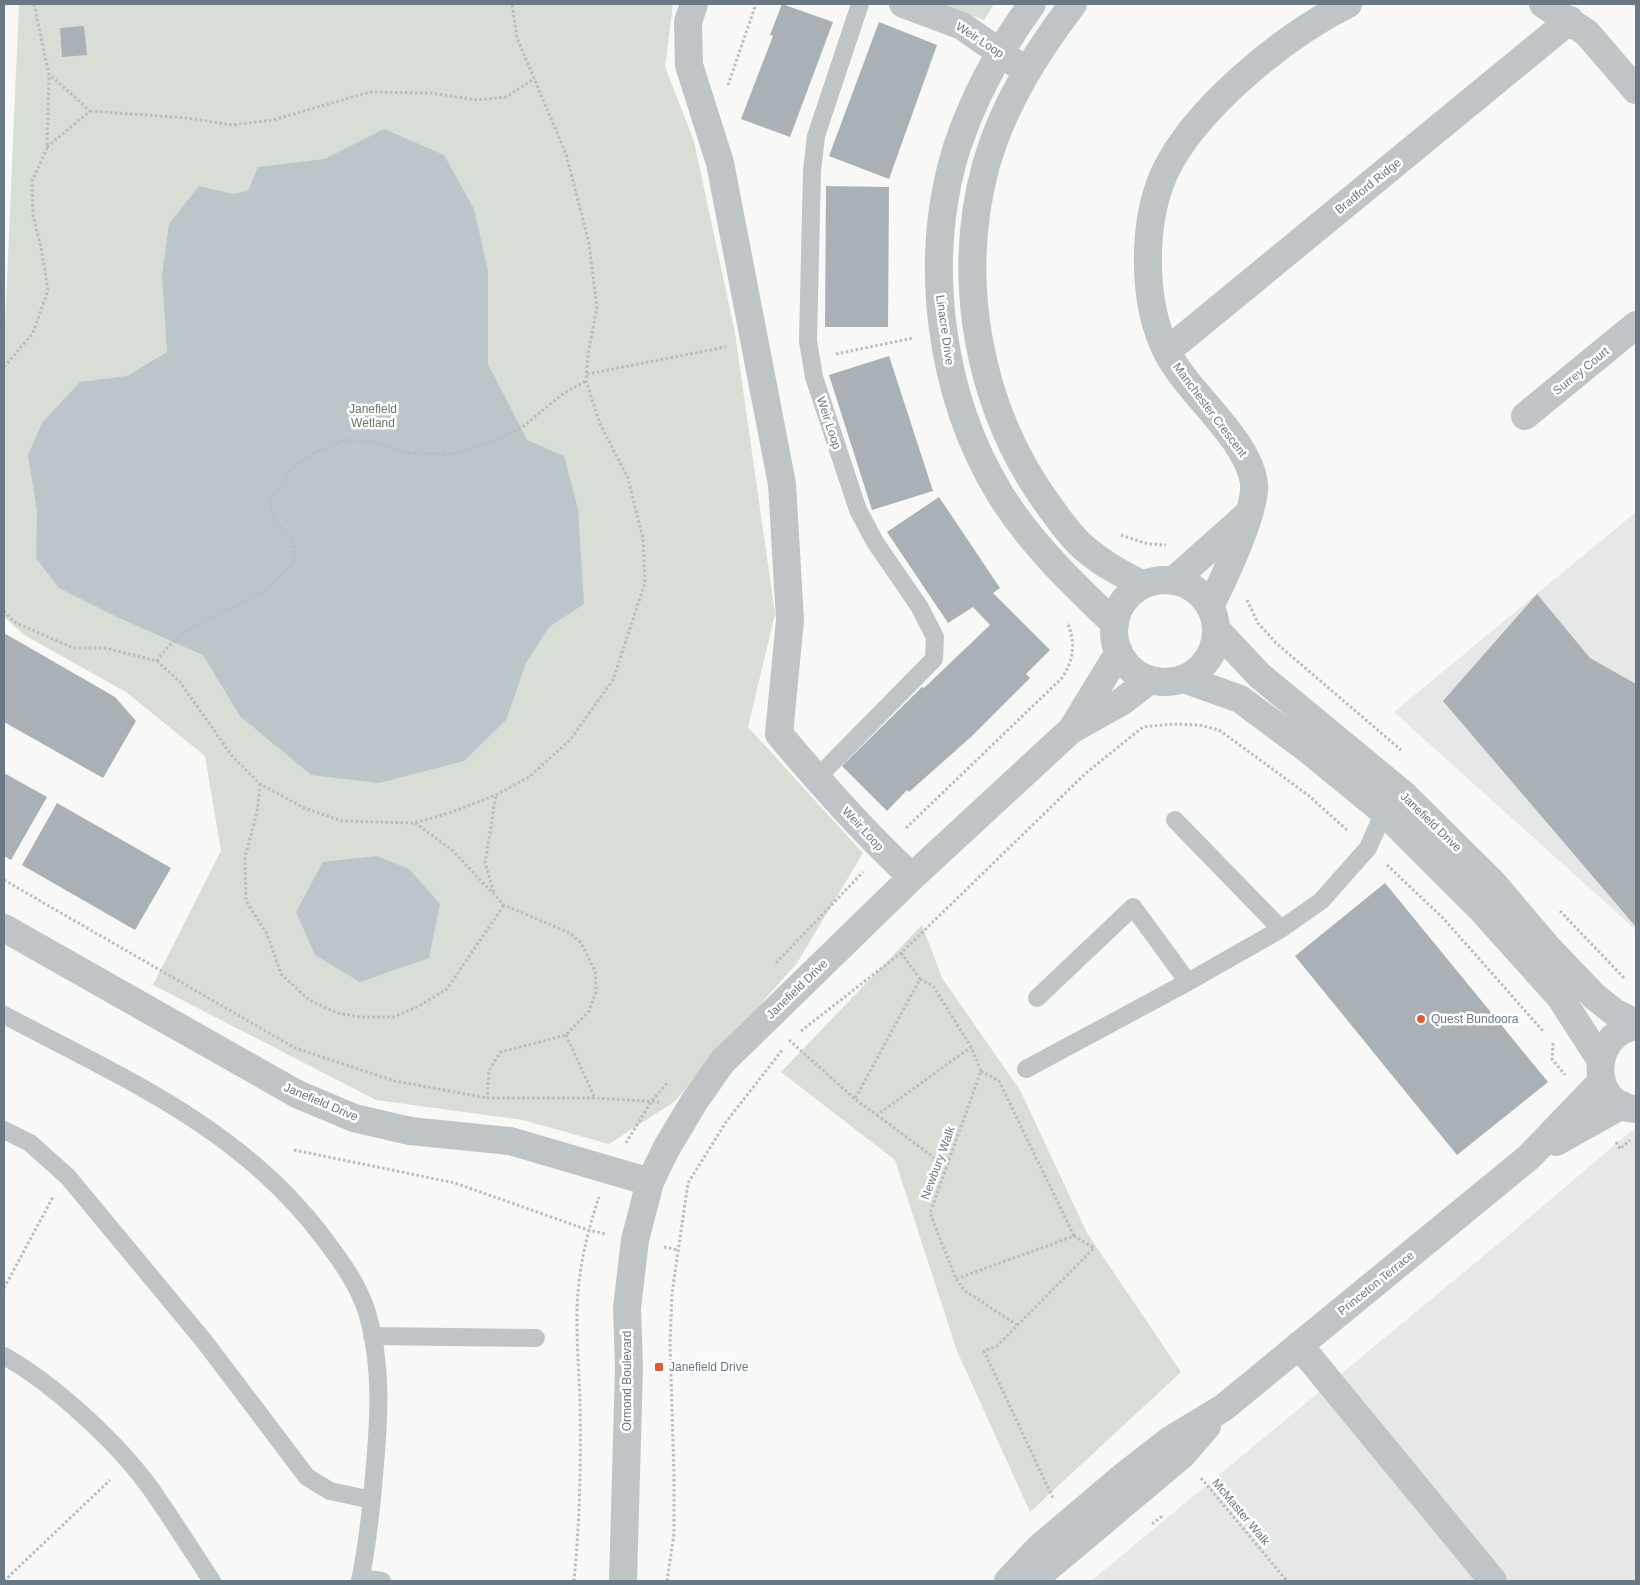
<svg xmlns="http://www.w3.org/2000/svg" width="1640" height="1585" font-family="Helvetica,sans-serif">
<style>
.built{fill:#e6e7e7}
.green{fill:#d8ddd5}
.water{fill:#bcc5ca}
.building{fill:#a9b1b6}
.lines{fill:none;stroke-linecap:round;stroke-linejoin:round}
.path{stroke:#babdbf;stroke-width:3;stroke-dasharray:2.5 2.5;stroke-linecap:butt}
.service{stroke:#bfc4c7;stroke-width:18}
.minor{stroke:#bfc4c7;stroke-width:28}
.poi-dot{fill:#d95e36;stroke:#fff;stroke-width:2}
.labels{text-anchor:middle;stroke-width:5;stroke-linejoin:round;paint-order:stroke}
.street-label{font-size:12px;fill:#697885;stroke:#fff}
.park-label{font-size:12px;fill:#677864;stroke:#fff}
.poi-label{font-size:12px;fill:#697885;stroke:#fff;text-anchor:start}
</style>
<rect width="100%" height="100%" fill="#f8f8f6"/>
<!-- built -->
<path class="built" d="M 1636,512 L 1636,930 L 1394,712 Z
M 1636,1127 L 1636,1581 L 1091,1581 L 1510,1234 Z"/>
<!-- green -->
<path class="green" d="M 19,4 L 673,4 L 665,67 L 694,141 L 735,333 L 775,614 L 748,727 L 863,853 L 797,963 L 674,1102 L 609,1144 L 523,1120 L 376,1100 L 153,985 L 221,851 L 205,756 L 126,692 L 24,635 L 4,617 L 4,349 Z
M 939,4 L 994,4 L 984,20 Z
M 922,925 L 942,978 L 1020,1090 L 1087,1233 L 1181,1372 L 1030,1512 L 957,1351 L 895,1160 L 781,1072 Z"/>
<!-- water -->
<path class="water" d="M 384,129 L 444,155 L 474,209 L 488,271 L 488,364 L 527,440 L 564,456 L 578,509 L 584,604 L 549,627 L 526,663 L 506,720 L 464,761 L 379,783 L 311,775 L 240,716 L 203,655 L 119,618 L 59,588 L 36,558 L 37,512 L 28,455 L 42,423 L 80,382 L 127,376 L 167,352 L 162,276 L 169,224 L 199,186 L 233,194 L 248,191 L 258,167 L 325,159 Z
M 377,856 L 409,869 L 440,904 L 429,958 L 360,982 L 315,955 L 296,912 L 323,862 Z"/>
<!-- building -->
<path class="building" d="M 782,4 L 833,22 L 790,137 L 741,119 L 773,36 L 770,35 Z
M 879,22 L 937,45 L 889,179 L 829,156 Z
M 84,26 L 87,55 L 62,57 L 60,28 Z
M 826,186 L 889,187 L 888,327 L 825,327 Z
M 889,356 L 933,491 L 872,510 L 829,375 Z
M 939,497 L 1000,588 L 993,593 L 1050,650 L 1026,674 L 1030,678 L 972,736 L 909,792 L 907,790 L 887,811 L 842,766 L 922,687 L 924,688 L 990,625 L 973,607 L 948,623 L 887,532 Z
M 1537,594 L 1590,658 L 1636,684 L 1636,927 L 1443,701 Z
M 4,633 L 115,697 L 136,721 L 103,778 L 4,722 Z
M 4,773 L 47,797 L 11,860 L 4,856 Z
M 57,803 L 171,868 L 135,930 L 22,865 Z
M 1385,883 L 1548,1082 L 1457,1155 L 1295,956 Z"/>
<g class="lines">
<!-- path -->
<path class="path" d="M 728,85 L 756,4
M 90,111 L 187,118 L 232,125 L 273,120 L 370,92 L 430,93 L 477,100 L 506,97 L 535,78
M 47,147 L 90,111 L 50,75
M 836,354 L 913,338
M 4,367 L 33,333 L 48,290 L 41,247 L 33,216 L 32,181 L 47,148 L 49,75 L 34,4
M 587,374 L 726,347
M 1121,535 L 1148,544 L 1166,545
M 1247,600 L 1258,623 L 1276,643 L 1401,750
M 4,611 L 14,622 L 73,648 L 105,648 L 157,661 L 180,682 L 232,756 L 260,784 L 304,808 L 342,821 L 415,823 L 452,812 L 496,795 L 529,777 L 570,740 L 613,680 L 645,583 L 643,539 L 628,478 L 600,424 L 586,381 L 588,354 L 597,308 L 589,243 L 566,154 L 517,38 L 512,4
M 157,661 C 191,608 266,611 296,556 L 290,535 L 276,523 L 270,502 L 295,465 L 318,451 L 344,440 L 372,441 L 407,453 L 451,454 L 493,442 L 521,428 L 564,393 L 586,381
M 260,784 L 257,812 L 245,857 L 246,901 L 267,934 L 281,974 L 309,1000 L 337,1013 L 360,1017 L 394,1017 L 419,1006 L 447,989 L 504,905
M 415,823 L 452,850 L 504,905 L 570,933 L 581,943 L 595,971 L 596,992 L 589,1011 L 566,1035 L 501,1052 L 489,1070 L 487,1098
M 906,828 L 1062,678 C 1074,660 1076,641 1067,622
M 1387,865 L 1443,918 L 1543,1031
M 4,880 L 295,1048 L 395,1081 L 487,1098 L 595,1098 L 659,1102
M 494,892 L 485,863 L 496,795
M 1560,911 L 1625,979
M 901,953 L 920,979 L 855,1099 L 877,1115 L 971,1047 L 981,1071 L 930,1213 L 956,1279 L 1074,1236 L 1094,1248 L 997,1346 L 984,1351 L 1053,1498
M 776,963 L 863,872
M 920,979 L 933,986 L 971,1047
M 801,1031 L 901,953 L 1086,773 L 1143,727 L 1174,724 L 1199,725 L 1219,730 L 1308,795 L 1348,831
M 566,1035 L 595,1098
M 789,1040 L 855,1099
M 1553,1043 L 1552,1059 L 1565,1075
M 981,1071 L 999,1081 L 1074,1236
M 877,1115 L 945,1166
M 1616,1142 L 1620,1149 L 1630,1140
M 626,1143 L 651,1102 L 668,1082
M 294,1150 L 455,1183 L 588,1230 L 606,1234
M 664,1247 L 678,1250
M 956,1279 L 964,1290 L 1017,1325
M 4,1288 L 53,1197
M 1201,1478 L 1287,1581
M 1152,1524 L 1161,1517 L 1159,1515
M 4,1581 L 110,1480
M 574,1581 C 580,1521 581,1460 580,1399 C 579,1374 577,1349 577,1324 C 576,1281 585,1238 599,1197
M 667,1581 L 674,1534 L 674,1475 L 670,1343 L 672,1293 L 688,1183 L 726,1122 L 783,1049"/>
<!-- service -->
<path class="service" d="M 816,779 L 934,659 L 935,637 L 919,606 L 875,542 L 858,510 L 814,377 L 808,341 L 812,171 L 816,136 L 860,4
M 1175,820 L 1281,929
M 1037,998 L 1133,907 L 1188,982
M 4,1015 C 123,1078 242,1128 325,1240 C 342,1262 358,1285 367,1312 C 383,1366 379,1421 374,1476 C 371,1511 367,1547 360,1581
M 1026,1069 L 1188,982 L 1281,929 L 1321,901 L 1368,848 L 1384,812
M 4,1130 L 30,1143 L 68,1177 L 204,1341 L 307,1477 L 330,1491 L 372,1500
M 372,1336 L 536,1338
M 4,1356 C 54,1384 117,1442 151,1489 C 172,1519 192,1551 212,1581
M 361,1578 L 382,1581"/>
<!-- minor -->
<path class="minor" d="M 694,4 L 688,22 L 689,65 L 720,163 L 782,484 L 790,620 L 779,734 C 821,784 864,833 912,877
M 903,4 L 962,26 L 1015,63
M 1032,4 C 1001,47 974,96 957,147 C 922,259 939,394 1000,494 C 1031,544 1073,584 1115,624
M 1073,4 C 1036,53 1003,105 986,165 C 955,279 978,407 1047,503 C 1058,518 1069,535 1083,547 C 1101,563 1122,574 1143,585
M 1543,4 L 1587,33 L 1636,90
M 1167,351 L 1570,20
M 1525,416 L 1636,325
M1114 631a51 51 0 1 1 102 0a51 51 0 1 1-102 0Z
M 1173,581 L 1246,516
M 1210,606 C 1223,581 1257,509 1254,483 C 1248,438 1188,394 1167,352 C 1142,303 1142,224 1164,174 C 1194,109 1284,36 1348,4
M 1216,629 L 1259,675 L 1403,794 L 1493,883 L 1549,949 L 1594,996 L 1614,1012 L 1636,1023
M 1184,679 L 1240,699 L 1306,748 L 1384,812 L 1480,908 L 1560,997 L 1600,1059
M 1072,729 L 1119,652
M 4,928 L 297,1094 L 354,1118 L 410,1131 L 510,1141 L 650,1182
M 1636,1026 C 1588,1034 1589,1107 1636,1109
M 1556,1142 L 1622,1105
M 1299,1345 L 1493,1581
M 623,1581 L 629,1368 L 627,1308 L 635,1240 L 650,1182 L 666,1149 L 694,1102 L 722,1062 L 912,877 L 1071,730 L 1121,702 L 1150,680
M 1008,1581 L 1039,1548 L 1125,1475 L 1170,1440 L 1223,1408 L 1529,1157 L 1602,1081
M 1032,1581 L 1182,1455 L 1207,1426"/>
</g>
<!-- markers -->
<g class="poi-dot">
<circle cx="1421" cy="1019" r="5"/>
<rect x="654" y="1362" width="10" height="10" rx="2.5"/>
</g>
<g class="labels">
<!-- street labels -->
<g class="street-label">
<text transform="translate(980 40) rotate(33)" y="4">Weir Loop</text>
<text transform="translate(1368 186) rotate(-39)" y="4">Bradford Ridge</text>
<text transform="translate(945 330) rotate(82)" y="4">Linacre Drive</text>
<text transform="translate(1581 371) rotate(-39)" y="4">Surrey Court</text>
<text transform="translate(1210 410) rotate(53)" y="4">Manchester Crescent</text>
<text transform="translate(829 423) rotate(72)" y="4">Weir Loop</text>
<text transform="translate(1431 822) rotate(44)" y="4">Janefield Drive</text>
<text transform="translate(863 829) rotate(47)" y="4">Weir Loop</text>
<text transform="translate(797 989) rotate(-44)" y="4">Janefield Drive</text>
<text transform="translate(321 1102) rotate(23)" y="4">Janefield Drive</text>
<text transform="translate(938 1163) rotate(-70)" y="4">Newbury Walk</text>
<text transform="translate(1376 1283) rotate(-39)" y="4">Princeton Terrace</text>
<text transform="translate(627 1381) rotate(-90)" y="4">Ormond Boulevard</text>
<text transform="translate(1241 1512) rotate(50)" y="4">McMaster Walk</text>
</g>
<!-- park labels -->
<g class="park-label">
<text x="373" y="413">Janefield<tspan x="373" dy="14">Wetland</tspan></text>
</g>
<!-- poi labels -->
<g class="poi-label">
<text x="1431" y="1023">Quest Bundoora</text>
<text x="669" y="1371">Janefield Drive</text>
</g>
</g>
<!-- border -->
<rect width="1640" height="1585" fill="none" stroke="#697885" stroke-width="10"/>
</svg>
